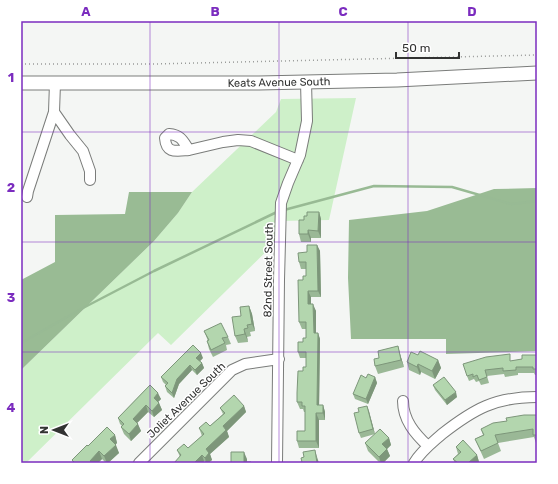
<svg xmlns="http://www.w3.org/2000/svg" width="558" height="484" font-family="Rubik,sans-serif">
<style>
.green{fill:#cef0c9}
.forest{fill:#99bb94}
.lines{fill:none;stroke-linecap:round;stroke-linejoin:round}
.stream{stroke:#98ba94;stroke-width:2.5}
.minor-casing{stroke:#7a7c7a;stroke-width:12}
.major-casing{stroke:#7a7c7a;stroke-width:15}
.path{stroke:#999b99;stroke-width:1.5;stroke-dasharray:1 3;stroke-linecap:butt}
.minor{stroke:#fff;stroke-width:10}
.major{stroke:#fff;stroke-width:13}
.wall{fill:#9ab896}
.shaded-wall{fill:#7d967a}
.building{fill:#b3d6ae;stroke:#7d967a}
.grid{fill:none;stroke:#7b2cbf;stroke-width:1;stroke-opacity:0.55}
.labels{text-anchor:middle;stroke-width:3;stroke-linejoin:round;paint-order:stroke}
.street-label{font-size:11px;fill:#323332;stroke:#fff}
.neatline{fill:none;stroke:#7b2cbf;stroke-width:1.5}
.grid-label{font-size:13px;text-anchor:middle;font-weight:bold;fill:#7b2cbf}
</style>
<rect width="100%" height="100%" fill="#f4f6f4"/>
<!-- green -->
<path class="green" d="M 356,98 L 329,220 L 281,221 L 280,238 L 171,345 L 158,333 L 26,463 L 21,463 L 21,370 L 154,241 L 178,213 L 192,192 L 276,112 L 281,99 Z"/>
<!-- forest -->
<path class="forest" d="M 537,188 L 537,351 L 446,354 L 446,339 L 351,339 L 348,278 L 349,220 L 427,211 L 494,189 Z
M 129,192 L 192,192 L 178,213 L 154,241 L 21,370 L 21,280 L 55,262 L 55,215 L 125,214 Z"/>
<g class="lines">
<!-- stream -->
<path class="stream" d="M 284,210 L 374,186 L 452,187 L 511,204 L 537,201
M 21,343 L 83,308 L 154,271 L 279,211"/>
<defs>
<path id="minor" d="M 55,83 L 54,112 L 70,135 L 83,151 L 90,171 L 90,180
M 169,134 C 181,135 183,141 189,150 C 176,151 166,154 165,138 Z
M 189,150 L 223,142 L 238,140 L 251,141 L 298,160
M 27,197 L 28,191 L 54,112
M 403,401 C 403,420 415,434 428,446
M 139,463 L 232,370 L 245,364 L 279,359
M 277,463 L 279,280 L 281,203 L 288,183 L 300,155 L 307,121 L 306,82
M 414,463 C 421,451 432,443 442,434 C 474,409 495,397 537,397"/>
<path id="major" d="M 21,83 L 259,83 L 397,80 L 537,73"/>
</defs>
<!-- minor casing -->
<use href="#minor" class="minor-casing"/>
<!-- major casing -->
<use href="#major" class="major-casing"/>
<!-- path -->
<path class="path" d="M 21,64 L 154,64 L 537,55"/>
<!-- minor -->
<use href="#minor" class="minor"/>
<!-- major -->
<use href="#major" class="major"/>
</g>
<!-- wall -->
<path class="wall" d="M 319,212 L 321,219 L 321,238 L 311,238 L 311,242 L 301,242 L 299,234 L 304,220 L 307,216 Z
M 317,245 L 320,251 L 321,297 L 311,297 L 311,304 L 316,311 L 316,333 L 318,333 L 320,339 L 319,405 L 323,405 L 325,412 L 325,420 L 319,420 L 319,448 L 299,448 L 297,441 L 305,431 L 305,412 L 304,412 L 303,409 L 300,409 L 297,402 L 303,371 L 306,367 L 306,358 L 300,358 L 298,352 L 303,342 L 306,338 L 306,329 L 302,329 L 299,322 L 303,280 L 306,276 L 306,269 L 301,269 L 299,262 L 307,252 Z
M 249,306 L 252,314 L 255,331 L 250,332 L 251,336 L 247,337 L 248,342 L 238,343 L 235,336 L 241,316 Z
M 204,331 L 228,337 L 231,344 L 226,345 L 227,350 L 213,357 L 209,349 L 207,341 L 208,341 Z
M 398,346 L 400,354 L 404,367 L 378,374 L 375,366 L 379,358 Z
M 418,355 L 438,360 L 441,368 L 435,379 L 421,372 L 420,375 L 409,370 L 407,362 Z
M 537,355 L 537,375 L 535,375 L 534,373 L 518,373 L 518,375 L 505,377 L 504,374 L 487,376 L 489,383 L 481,385 L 479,381 L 476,382 L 474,379 L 469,381 L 467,376 L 512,361 L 522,359 Z
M 203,358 L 200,361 L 202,363 L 204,368 L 197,375 L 192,370 L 179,384 L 174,398 L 167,392 L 165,386 L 166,385 L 163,382 L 161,377 Z
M 375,377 L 377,383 L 368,404 L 355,399 L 353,394 L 366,378 Z
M 150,385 L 161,399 L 158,402 L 159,403 L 162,410 L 154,417 L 148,412 L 137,423 L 141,431 L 131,441 L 124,434 L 121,427 L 122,426 L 120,424 L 118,418 Z
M 433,385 L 457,397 L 447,405 L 435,390 Z
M 244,406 L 246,412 L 227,431 L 229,437 L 210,454 L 212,460 L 208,463 L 206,463 L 204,461 L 203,463 L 174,463 L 180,457 L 177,450 L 188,448 L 202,436 L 199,428 L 210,426 L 223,414 L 220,408 Z
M 367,406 L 375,434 L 361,438 L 359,433 L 359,412 Z
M 537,415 L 537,443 L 536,443 L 534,437 L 498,443 L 501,451 L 484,459 L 475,439 L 483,435 L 481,429 L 507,421 Z
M 115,435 L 117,443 L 115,445 L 119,453 L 108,463 L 106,463 L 102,459 L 98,463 L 73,463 L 72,460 L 88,446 Z
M 389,438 L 391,445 L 387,449 L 390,456 L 383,463 L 380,463 L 368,451 L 365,443 Z
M 456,447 L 477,455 L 479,462 L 478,463 L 455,463 L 453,459 L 458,454 Z"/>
<!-- shaded-wall -->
<path class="shaded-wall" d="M 319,212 L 321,219 L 321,238 L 318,231 Z
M 308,230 L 311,238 L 311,242 L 308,234 Z
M 317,245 L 320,251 L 321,297 L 318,291 Z
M 308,291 L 311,297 L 311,311 L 308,304 Z
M 313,304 L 316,311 L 316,339 L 314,333 Z
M 249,306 L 252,314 L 255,331 L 252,324 Z
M 244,329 L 247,337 L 248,342 L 245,334 Z
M 318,333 L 320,339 L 319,412 L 317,405 Z
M 398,346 L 400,354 L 404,367 L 401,360 Z
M 201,353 L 203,358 L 198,363 L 196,358 Z
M 438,360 L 441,368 L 435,379 L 432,371 Z
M 202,363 L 204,368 L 197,375 L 195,370 Z
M 418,364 L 421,372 L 420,375 L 417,367 Z
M 190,365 L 192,370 L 179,384 L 174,398 L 172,393 L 177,379 Z
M 375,377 L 377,383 L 368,404 L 366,399 Z
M 456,392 L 457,397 L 447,405 L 445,400 Z
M 158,393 L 161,399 L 156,404 L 154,398 Z
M 159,403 L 162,410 L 154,417 L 152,411 Z
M 146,405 L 148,412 L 135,425 L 133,419 Z
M 323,405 L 325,412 L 325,420 L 323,413 Z
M 244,406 L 246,412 L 227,431 L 229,437 L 210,454 L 212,460 L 208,463 L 206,463 L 205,458 L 206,449 L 223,426 Z
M 367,406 L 369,411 L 375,434 L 373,429 Z
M 316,413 L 319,420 L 319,448 L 316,441 Z
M 138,424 L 141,431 L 131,441 L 129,434 Z
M 115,435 L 117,443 L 113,447 L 110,439 Z
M 389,438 L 391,445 L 387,449 L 390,456 L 383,463 L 381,463 L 379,457 L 382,444 Z
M 116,445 L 119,453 L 108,463 L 107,463 L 104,456 Z
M 315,450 L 317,457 L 319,463 L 317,463 Z
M 99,451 L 102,459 L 98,463 L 91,463 L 90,461 Z
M 244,452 L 247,459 L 247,463 L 244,462 Z
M 202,455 L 204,461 L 203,463 L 194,463 Z
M 477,455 L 479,462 L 478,463 L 468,463 Z"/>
<!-- building -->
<path class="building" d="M 307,212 L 319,212 L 318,231 L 308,230 L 308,234 L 299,234 L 299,220 L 304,220 L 304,216 L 307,216 Z
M 307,245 L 317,245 L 318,291 L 308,291 L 308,304 L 313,304 L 314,333 L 318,333 L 317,405 L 323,405 L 323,413 L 316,413 L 316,441 L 297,441 L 297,431 L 305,431 L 305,406 L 302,406 L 302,402 L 297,402 L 297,393 L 298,371 L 303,371 L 303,367 L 306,367 L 306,352 L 298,352 L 298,342 L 303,342 L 303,338 L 306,338 L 306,322 L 299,322 L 298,280 L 303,280 L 303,276 L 306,276 L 306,262 L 299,262 L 298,253 L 307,252 Z
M 249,306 L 252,324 L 247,325 L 248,328 L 244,329 L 245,334 L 235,336 L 232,317 L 241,316 L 240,307 Z
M 221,323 L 228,337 L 222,338 L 225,343 L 211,350 L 207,341 L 209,340 L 204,331 Z
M 193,345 L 201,353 L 196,358 L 202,363 L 195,370 L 190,365 L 177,379 L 172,393 L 165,386 L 168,383 L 161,377 Z
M 398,346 L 401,360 L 375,366 L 374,359 L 379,358 L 378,351 Z
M 420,351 L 438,360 L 432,371 L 418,364 L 417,367 L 407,362 L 411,352 L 418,355 Z
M 510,354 L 510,361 L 522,359 L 522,355 L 537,355 L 537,369 L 533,369 L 533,367 L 516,367 L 516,370 L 503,371 L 503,368 L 485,370 L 487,377 L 479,380 L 477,375 L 473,377 L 473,374 L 467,376 L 463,364 L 486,357 Z
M 368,374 L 375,377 L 366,399 L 353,394 L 361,375 L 366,378 Z
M 444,377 L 456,392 L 445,400 L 433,385 Z
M 150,385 L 158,393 L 154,398 L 159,403 L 152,411 L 146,405 L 133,419 L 138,424 L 129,434 L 121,427 L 124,424 L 118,418 Z
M 234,395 L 244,406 L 223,426 L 226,430 L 206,449 L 209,453 L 205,458 L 202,455 L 194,463 L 174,463 L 181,455 L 177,450 L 184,444 L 188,448 L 204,434 L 199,428 L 206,422 L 210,426 L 225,413 L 220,408 Z
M 367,406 L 373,429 L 359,433 L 354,413 L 359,412 L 358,408 Z
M 524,415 L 537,415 L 537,435 L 533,435 L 533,429 L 495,435 L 498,443 L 481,451 L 475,439 L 484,435 L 481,429 L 493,423 L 507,421 L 506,418 Z
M 107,427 L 115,435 L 110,439 L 116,445 L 104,456 L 99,451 L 90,461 L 92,463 L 75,463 L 72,460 L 87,445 L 88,446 Z
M 380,429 L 389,438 L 382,444 L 387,449 L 379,457 L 365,443 Z
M 463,440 L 477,455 L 468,463 L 458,463 L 453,459 L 461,452 L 456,447 Z
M 315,450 L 317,463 L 297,463 L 302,462 L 301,458 L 304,457 L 303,452 Z
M 231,452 L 244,452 L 244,462 L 251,462 L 251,463 L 231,463 Z"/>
<!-- grid -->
<path class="grid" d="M 150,21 L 150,463M 279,21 L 279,463M 408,21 L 408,463M 21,132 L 537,132M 21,242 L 537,242M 21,352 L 537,352"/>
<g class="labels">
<!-- street labels -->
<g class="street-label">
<text transform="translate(279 82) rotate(-1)" y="4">Keats Avenue South</text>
<text transform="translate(268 270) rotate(-89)" y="4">82nd Street South</text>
<text transform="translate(186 400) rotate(-44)" y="4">Joliet Avenue South</text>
</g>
</g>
<!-- border -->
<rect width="558" height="484" fill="none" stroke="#ffffff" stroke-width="44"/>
<!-- north arrow -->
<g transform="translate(54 430) rotate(270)" stroke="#ffffff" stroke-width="3" paint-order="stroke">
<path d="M0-3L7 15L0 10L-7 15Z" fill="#323332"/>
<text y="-6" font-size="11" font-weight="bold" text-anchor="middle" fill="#323332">N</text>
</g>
<!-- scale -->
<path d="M396 52v6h63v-6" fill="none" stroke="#323332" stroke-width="2"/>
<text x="402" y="52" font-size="12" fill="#323332" stroke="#ffffff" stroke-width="3" paint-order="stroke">50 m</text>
<rect x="22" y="22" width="514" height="440" class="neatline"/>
<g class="grid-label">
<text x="86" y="16">A</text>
<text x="215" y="16">B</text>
<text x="343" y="16">C</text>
<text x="472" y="16">D</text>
<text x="11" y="82">1</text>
<text x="11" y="192">2</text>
<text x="11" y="302">3</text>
<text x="11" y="412">4</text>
</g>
</svg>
